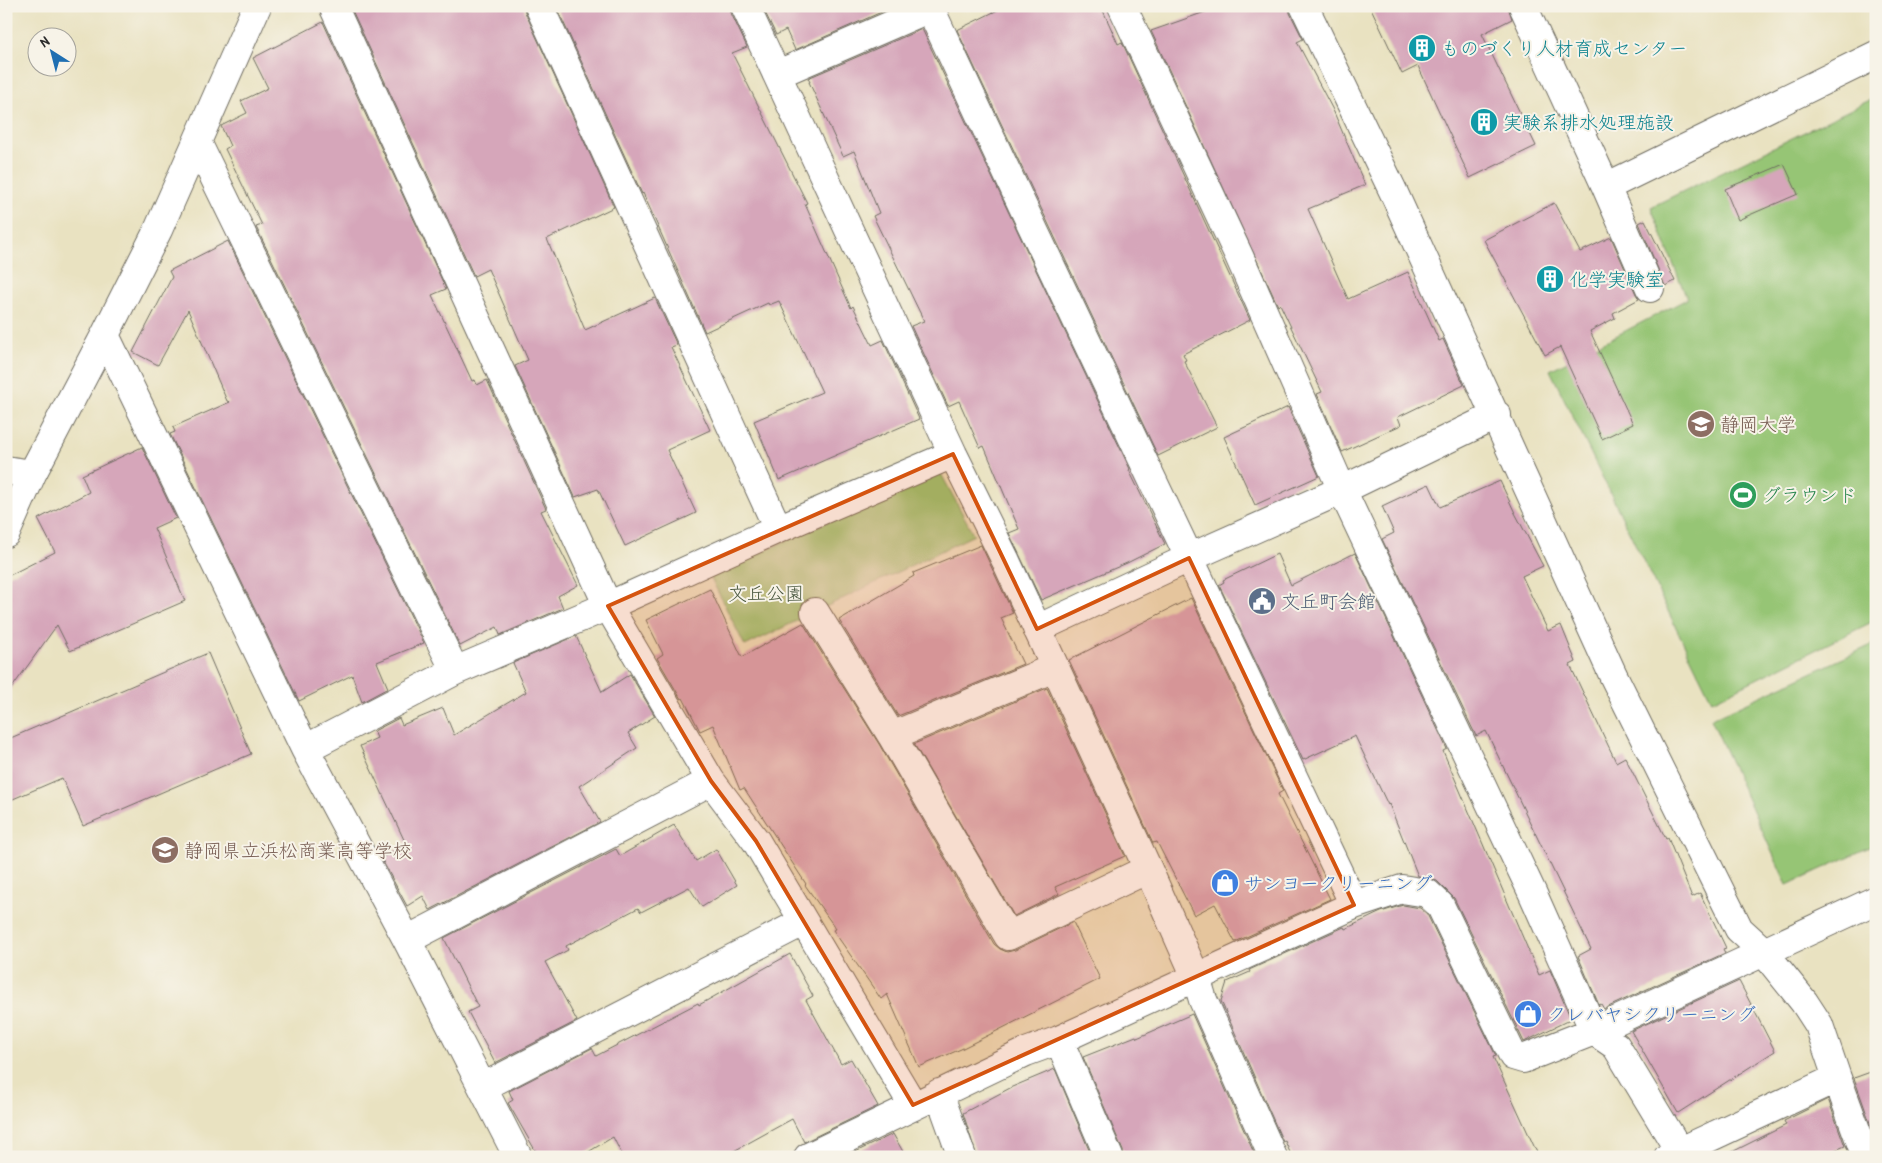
<svg xmlns="http://www.w3.org/2000/svg" width="1882" height="1163" font-family="'Patrick Hand','Klee One',sans-serif">
<style>
.green{fill:#96c574;stroke:#607850}
.building{fill:#d6a6ba}
.lines{fill:none;stroke-linecap:round;stroke-linejoin:round}
.minor-casing{stroke:#6e6b60;stroke-width:30}
.minor{stroke:#fff;stroke-width:28}
.marked{fill:#d5540f;fill-opacity:0.2;stroke:#d5540f;stroke-width:4;stroke-linejoin:round}
.labels{text-anchor:middle;stroke-width:4;stroke-linejoin:round;paint-order:stroke}
.culture-label{font-size:19px;fill:#0d838f;stroke:#f7f3e8;text-anchor:start}
.education-label{font-size:19px;fill:#785e54;stroke:#f7f3e8;text-anchor:start}
.leisure-label{font-size:19px;fill:#27864d;stroke:#f7f3e8;text-anchor:start}
.park-label{font-size:19px;fill:#4b5941;stroke:#f7f3e8}
.service-label{font-size:19px;fill:#4e5e75;stroke:#f7f3e8;text-anchor:start}
.shop-label{font-size:19px;fill:#366cbe;stroke:#f7f3e8;text-anchor:start}
</style>
<rect width="100%" height="100%" fill="#f7f3e8"/>
<filter id="ink" filterUnits="userSpaceOnUse"><feTurbulence type="fractalNoise" baseFrequency=".02" numOctaves="2"/><feDisplacementMap in="SourceGraphic" scale="10" xChannelSelector="R" yChannelSelector="G"/><feConvolveMatrix kernelMatrix="1 2 1 2 8 2 1 2 1" color-interpolation-filters="sRGB"/></filter>
<filter id="wash" filterUnits="userSpaceOnUse"><feTurbulence type="fractalNoise" baseFrequency=".0096" numOctaves="4" result="noise"/><feDisplacementMap in="SourceGraphic" scale="20" xChannelSelector="R" yChannelSelector="G"/><feGaussianBlur stdDeviation="1.12" result="paint"/><feColorMatrix in="noise" values="0 0 0 0 0 0 0 0 0 0 0 0 0 0 0 0 0 1.4 0 .05"/><feComposite in="paint" operator="in"/></filter>
<g filter="url(#wash)">
<rect width="100%" height="100%" fill="#e9e2c1"/>
<!-- green -->
<path class="green" d="M 1876,97 L 1876,620 L 1712,701 L 1550,370 L 1687,299 L 1651,207 Z
M 939,470 L 974,535 L 745,646 L 710,576 Z
M 1876,643 L 1876,844 L 1787,885 L 1711,719 Z"/>
<g id="blocks">
<!-- building -->
<path class="building" d="M 356,6 L 524,6 L 525,12 L 614,207 L 547,239 L 585,330 L 655,298 L 677,345 L 671,347 L 710,430 L 667,450 L 696,513 L 625,546 L 598,489 L 575,497 L 515,366 L 528,360 L 488,269 L 474,276 L 351,8 Z
M 556,6 L 730,6 L 731,13 L 747,47 L 732,53 L 807,203 L 805,204 L 851,308 L 853,306 L 872,345 L 883,340 L 919,419 L 779,480 L 754,421 L 822,392 L 779,301 L 769,305 L 768,303 L 705,332 L 643,193 L 642,194 Z
M 762,6 L 895,6 L 795,50 L 786,30 L 776,35 Z
M 1006,6 L 1101,6 L 1118,44 L 1122,42 L 1250,320 L 1183,354 L 1186,360 L 1184,361 L 1217,427 L 1158,456 L 957,30 Z
M 1222,6 L 1289,6 L 1290,13 L 1303,39 L 1297,42 L 1333,110 L 1365,185 L 1308,209 L 1348,299 L 1408,272 L 1439,341 L 1443,339 L 1464,385 L 1398,417 L 1401,425 L 1342,452 L 1317,394 L 1322,392 L 1280,304 L 1278,306 L 1151,31 Z
M 1370,6 L 1508,6 L 1512,19 L 1482,34 L 1536,146 L 1470,178 L 1418,66 L 1402,74 Z
M 323,22 L 446,289 L 432,295 L 472,381 L 475,380 L 477,385 L 487,380 L 546,509 L 541,511 L 578,585 L 558,596 L 563,608 L 500,635 L 497,627 L 460,646 L 256,227 L 262,225 L 225,149 L 230,146 L 221,126 L 247,113 L 241,101 L 268,88 L 253,58 Z
M 922,29 L 1130,469 L 1129,470 L 1165,544 L 1127,563 L 1041,600 L 1009,533 L 1019,529 L 984,446 L 980,448 L 959,401 L 948,406 L 911,326 L 924,321 L 873,216 L 879,213 L 854,151 L 843,156 L 809,82 L 810,82 L 808,78 Z
M 1784,164 L 1798,194 L 1738,220 L 1725,189 Z
M 1554,203 L 1580,252 L 1611,237 L 1636,294 L 1639,299 L 1613,313 L 1615,318 L 1590,331 L 1633,424 L 1602,439 L 1560,347 L 1545,355 L 1484,240 Z
M 1645,220 L 1675,281 L 1665,286 L 1639,223 Z
M 228,241 L 424,643 L 377,662 L 388,688 L 362,702 L 352,675 L 299,701 L 170,434 L 175,432 L 173,427 L 230,402 L 227,401 L 188,310 L 158,365 L 133,352 L 172,277 L 169,271 Z
M 1288,407 L 1319,476 L 1255,505 L 1224,437 Z
M 142,447 L 176,518 L 154,528 L 185,601 L 70,651 L 57,625 L 6,696 L 6,577 L 55,552 L 38,519 L 89,492 L 82,475 Z
M 1500,481 L 1515,513 L 1543,566 L 1522,576 L 1548,631 L 1561,625 L 1576,662 L 1570,665 L 1616,762 L 1625,757 L 1666,839 L 1668,838 L 1692,897 L 1700,893 L 1726,948 L 1723,949 L 1725,953 L 1604,1009 L 1601,1004 L 1599,1005 L 1578,956 L 1591,949 L 1486,731 L 1476,736 L 1382,539 L 1394,533 L 1382,506 L 1429,484 L 1440,507 Z
M 981,545 L 1013,613 L 1001,618 L 1023,664 L 898,716 L 839,620 L 914,576 L 913,573 Z
M 1355,553 L 1447,749 L 1443,751 L 1539,975 L 1550,970 L 1571,1019 L 1524,1042 L 1454,898 L 1437,881 L 1429,878 L 1418,876 L 1389,804 L 1388,805 L 1355,736 L 1303,760 L 1219,585 L 1224,582 L 1223,580 L 1277,554 L 1291,585 Z
M 710,589 L 742,657 L 803,623 L 879,744 L 994,944 L 1000,949 L 1007,952 L 1015,950 L 1073,922 L 1100,979 L 961,1049 L 919,1067 L 887,994 L 881,999 L 833,930 L 836,929 L 805,885 L 806,884 L 744,788 L 740,790 L 713,725 L 700,731 L 683,698 L 681,699 L 657,658 L 663,654 L 646,620 Z
M 1191,598 L 1283,791 L 1278,794 L 1330,899 L 1235,942 L 1215,904 L 1194,915 L 1157,842 L 1153,843 L 1069,660 Z
M 576,636 L 602,692 L 630,674 L 655,716 L 628,733 L 637,748 L 579,786 L 600,822 L 430,910 L 423,896 L 407,906 L 381,858 L 406,844 L 360,746 L 377,738 L 374,731 L 399,718 L 402,725 L 443,708 L 454,735 L 526,692 L 513,663 Z
M 208,653 L 251,754 L 83,826 L 62,778 L 6,802 L 6,740 Z
M 1047,688 L 1125,856 L 1055,887 L 1059,894 L 1014,916 L 914,744 Z
M 674,825 L 696,861 L 716,849 L 737,885 L 702,907 L 689,887 L 641,912 L 638,908 L 566,946 L 568,950 L 545,962 L 577,1021 L 495,1063 L 468,1012 L 478,1007 L 444,938 L 616,849 L 620,856 Z
M 1403,905 L 1420,908 L 1427,914 L 1496,1056 L 1493,1057 L 1539,1157 L 1292,1157 L 1285,1141 L 1283,1142 L 1221,1001 L 1227,982 L 1250,972 L 1249,970 L 1344,927 L 1345,929 L 1381,912 Z
M 790,954 L 813,996 L 806,1000 L 841,1064 L 851,1059 L 878,1106 L 804,1142 L 792,1119 L 723,1157 L 623,1157 L 613,1137 L 580,1157 L 539,1157 L 508,1103 L 513,1100 L 509,1091 L 592,1048 L 596,1056 L 698,1003 L 699,1005 Z
M 1739,981 L 1775,1051 L 1678,1113 L 1631,1031 Z
M 1192,1014 L 1254,1153 L 1245,1157 L 1124,1157 L 1123,1151 L 1083,1057 L 1136,1036 L 1137,1038 Z
M 1055,1069 L 1092,1157 L 977,1157 L 963,1113 L 1012,1087 Z
M 1876,1070 L 1876,1133 L 1874,1134 L 1854,1078 Z
M 1828,1099 L 1845,1146 L 1819,1157 L 1722,1157 L 1786,1125 L 1784,1121 Z
M 893,1134 L 906,1157 L 845,1157 Z"/>
</g>
</g>
<g filter="url(#ink)">
<use href="#blocks" fill-opacity="0" stroke="#6e6b60" stroke-width="1"/>
<g class="lines">
<defs>
<path id="minor" d="M 333,6 L 608,606 L 711,781 L 756,841 L 913,1105
M 539,6 L 778,529
M 745,6 L 953,454 L 1006,561 L 1148,869 L 1196,977 L 1203,1000 L 1273,1157
M 929,6 L 1031,224 L 1354,905
M 1122,6 L 1239,256 L 1342,490 L 1532,892 L 1594,1031 L 1616,1046 L 1683,1157
M 1304,6 L 1393,191 L 1613,675 L 1739,929 L 1763,951 L 1804,1002 L 1819,1025 L 1837,1078 L 1866,1157
M 1523,6 L 1606,187 L 1876,55
M 778,74 L 935,6
M 197,142 L 455,671
M 1606,187 L 1650,288
M 105,335 L 305,749 L 407,940 L 518,1157
M 6,470 L 32,474 L 105,335 L 158,230 L 257,6
M 6,533 L 32,474
M 815,612 L 892,736
M 1037,629 L 1189,558 L 1342,490 L 1497,415
M 1054,668 L 892,736 L 1008,936 L 1148,869
M 305,749 L 455,671 L 608,606 L 778,529 L 953,454
M 407,940 L 711,781
M 1059,1040 L 1109,1157
M 483,1087 L 803,922
M 939,1093 L 962,1157
M 808,1157 L 1026,1052 L 1059,1040 L 1354,905 L 1402,889 L 1427,893 L 1440,905 L 1513,1056 L 1523,1059 L 1594,1031 L 1876,900
M 1668,1157 L 1837,1078"/>
</defs>
<!-- minor casing -->
<use href="#minor" class="minor-casing"/>
<!-- minor -->
<use href="#minor" class="minor"/>
</g>
</g>
<!-- marked area -->
<path class="marked" d="M 953,454 L 1037,629 L 1189,558 L 1354,905 L 913,1105 L 756,841 L 711,781 L 608,606 Z"/>
<!-- icons -->
<defs>
<symbol id="building-disc" viewBox="-11 -11 22 22"><circle r="9.5" fill="#0f9aa8" stroke="#f7f3e8"/><path d="M-4-6H4V6H1V3H-1V6H-4ZM-2.5-4.3h1.7v1.8h-1.7ZM.8-4.3h1.7v1.8H.8ZM-2.5-1h1.7V.8h-1.7ZM.8-1h1.7V.8H.8Z" fill="#fff"/></symbol>
<symbol id="university-disc" viewBox="-11 -11 22 22"><circle r="9.5" fill="#8d6e63" stroke="#f7f3e8"/><path d="M0-5L7-2L0 1L-7-2ZM-4 1L0 2.5L4 1V4Q0 6-4 4Z" fill="#fff"/></symbol>
<symbol id="stadium-disc" viewBox="-11 -11 22 22"><circle r="9.5" fill="#2e9e5b" stroke="#f7f3e8"/><path d="M0-5a6.5 5 0 1 0 0 10a6.5 5 0 1 0 0-10ZM-3.5-1.8h7v3.6h-7Z" fill="#fff"/></symbol>
<symbol id="civic-disc" viewBox="-11 -11 22 22"><circle r="9.5" fill="#5c6f8a" stroke="#f7f3e8"/><path d="M-.6-6.5H3V-4.5H.6V-3L4-1V1h2V6H-6V1h2V-1L-.6-3ZM-1.2 2.5V6h2.4V2.5Z" fill="#fff"/></symbol>
<symbol id="school-disc" viewBox="-11 -11 22 22"><circle r="9.5" fill="#8d6e63" stroke="#f7f3e8"/><path d="M0-5L7-2L0 1L-7-2ZM-4 1L0 2.5L4 1V4Q0 6-4 4Z" fill="#fff"/></symbol>
<symbol id="shop-disc" viewBox="-11 -11 22 22"><circle r="9.5" fill="#3f7fe0" stroke="#f7f3e8"/><path d="M-5-2.5h2.3a2.7 3.5 0 0 1 5.4 0H5L5.5 6h-11ZM-1.5-2.5h3a1.5 2.3 0 0 0-3 0Z" fill="#fff"/></symbol>
</defs>
<g fill-rule="evenodd">
<use href="#building-disc" x="1406" y="32" width="32" height="32"/>
<use href="#building-disc" x="1468" y="106" width="32" height="32"/>
<use href="#building-disc" x="1534" y="263" width="32" height="32"/>
<use href="#university-disc" x="1685" y="408" width="32" height="32"/>
<use href="#stadium-disc" x="1727" y="479" width="32" height="32"/>
<use href="#civic-disc" x="1246" y="585" width="32" height="32"/>
<use href="#school-disc" x="149" y="834" width="32" height="32"/>
<use href="#shop-disc" x="1209" y="867" width="32" height="32"/>
<use href="#shop-disc" x="1512" y="998" width="32" height="32"/>
</g>
<g class="labels">
<!-- culture labels -->
<g class="culture-label">
<text x="1441" y="55">ものづくり人材育成センター</text>
<text x="1503" y="129">実験系排水処理施設</text>
<text x="1569" y="286">化学実験室</text>
</g>
<!-- education labels -->
<g class="education-label">
<text x="1720" y="431">静岡大学</text>
<text x="184" y="857">静岡県立浜松商業高等学校</text>
</g>
<!-- leisure labels -->
<g class="leisure-label">
<text x="1762" y="502">グラウンド</text>
</g>
<!-- park labels -->
<g class="park-label">
<text x="766" y="600">文丘公園</text>
</g>
<!-- service labels -->
<g class="service-label">
<text x="1281" y="608">文丘町会館</text>
</g>
<!-- shop labels -->
<g class="shop-label">
<text x="1244" y="890">サンヨークリーニング</text>
<text x="1547" y="1021">クレバヤシクリーニング</text>
</g>
</g>
<!-- margin -->
<rect width="1882" height="1163" fill="none" stroke="#f7f3e8" stroke-width="25"/>
<!-- north arrow -->
<g transform="translate(52 52) rotate(324)"><circle r="24" fill="#f7f3e8" stroke="#a5a39c"/>
<path d="M0-4L9 19L0 12L-9 19Z" fill="#1f6fb2"/>
<text y="-8" font-size="14" font-weight="bold" text-anchor="middle" fill="#2b2b2b">N</text>
</g>
</svg>
